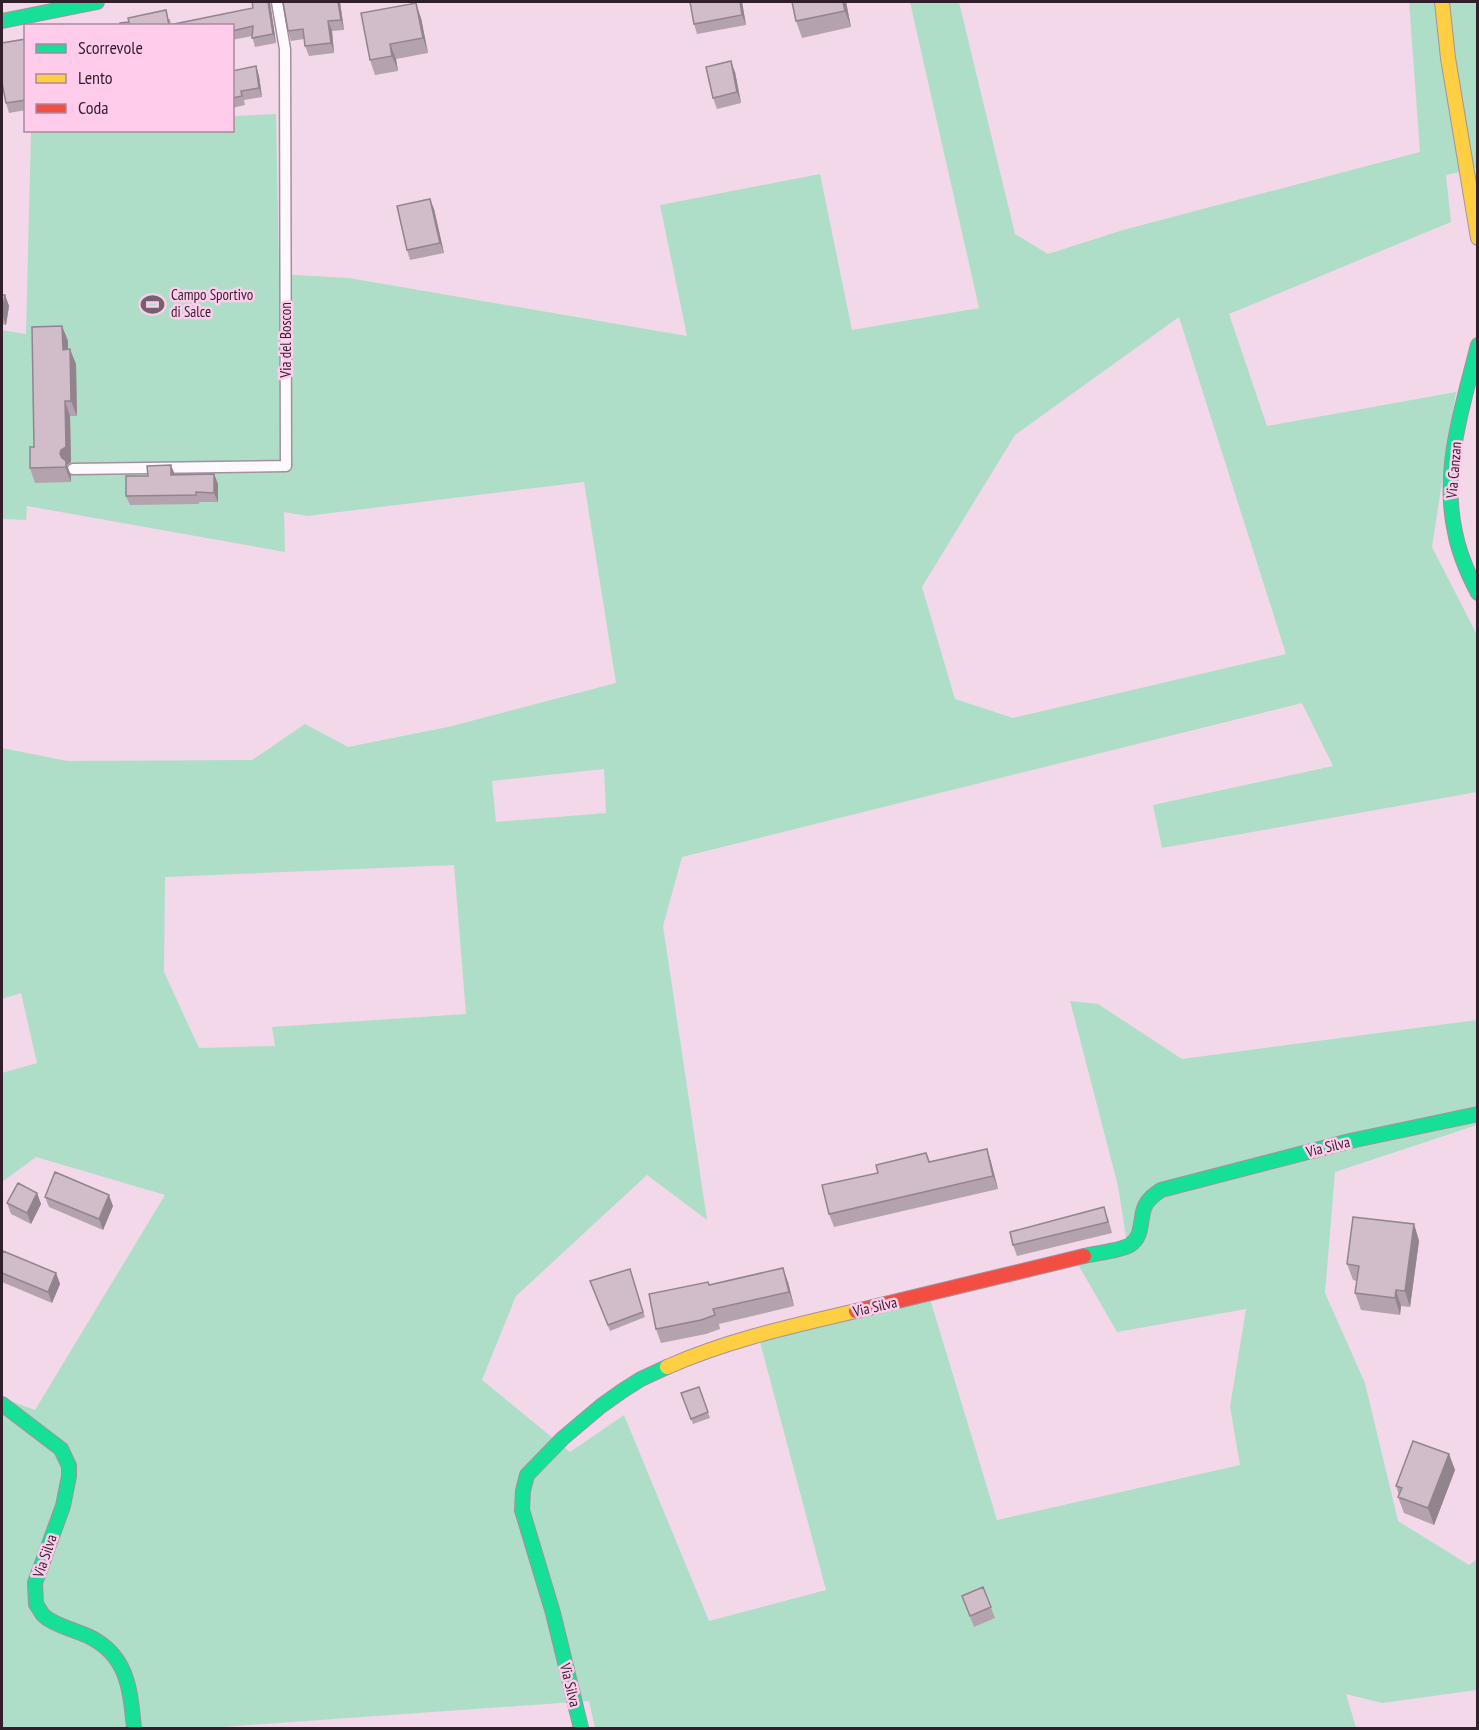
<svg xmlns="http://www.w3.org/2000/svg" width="1479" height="1730" font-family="'PT Sans Narrow',sans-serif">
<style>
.green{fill:#aedec7;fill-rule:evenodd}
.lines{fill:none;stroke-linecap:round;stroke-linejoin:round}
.lane-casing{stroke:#a4909d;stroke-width:13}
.fast-casing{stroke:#a4909d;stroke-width:16}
.slow-casing{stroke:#a4909d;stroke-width:16}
.jam-casing{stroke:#a4909d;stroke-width:16}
.lane{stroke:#fdf9fc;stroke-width:10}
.fast{stroke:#16e098;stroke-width:14}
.slow{stroke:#ffcf43;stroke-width:14}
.jam{stroke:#f24e42;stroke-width:14}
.wall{fill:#b4a2ae}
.shaded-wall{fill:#92848d}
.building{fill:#d1bcca;stroke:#92848d;stroke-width:1.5}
.labels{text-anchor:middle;stroke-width:5;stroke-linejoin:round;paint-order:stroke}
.poi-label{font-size:15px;fill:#311f2b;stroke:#ffccec;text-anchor:start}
.street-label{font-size:15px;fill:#311f2b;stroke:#ffccec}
</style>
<rect width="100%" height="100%" fill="#f3d8e9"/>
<!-- green -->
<path class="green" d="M 910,2 L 959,2 L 1015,234 L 1048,254 L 1123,230 L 1420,152 L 1409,2 L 1477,2 L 1477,168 L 1446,175 L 1451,222 L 1229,314 L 1267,426 L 1456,392 L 1432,547 L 1477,635 L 1477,792 L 1162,848 L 1153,805 L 1333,766 L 1302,703 L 682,857 L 663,926 L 707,1220 L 647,1175 L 516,1296 L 482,1380 L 570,1452 L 624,1415 L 709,1621 L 826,1590 L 760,1342 L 930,1299 L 997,1520 L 1240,1465 L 1230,1407 L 1246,1309 L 1117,1332 L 1076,1261 L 1127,1243 L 1118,1186 L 1070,1001 L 1098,1004 L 1182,1059 L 1477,1020 L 1477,1125 L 1335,1172 L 1325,1293 L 1365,1383 L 1398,1521 L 1469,1565 L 1477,1559 L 1477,1690 L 1382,1703 L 1346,1694 L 1356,1728 L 595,1728 L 589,1701 L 208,1728 L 2,1728 L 2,1401 L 5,1399 L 35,1410 L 165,1195 L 36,1157 L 2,1182 L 2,1073 L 37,1063 L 21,993 L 2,999 L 2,748 L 67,761 L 252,760 L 305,724 L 348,747 L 448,727 L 616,683 L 584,482 L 307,516 L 284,512 L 285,552 L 27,506 L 26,520 L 2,519 L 2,330 L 26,334 L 31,131 L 232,130 L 233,116 L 276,114 L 279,274 L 349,278 L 687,336 L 660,205 L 820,174 L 852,330 L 979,308 ZM 1179,317 L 1286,654 L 1013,718 L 955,699 L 922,587 L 1015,435 ZM 604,769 L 606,813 L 496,822 L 492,781 ZM 454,865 L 466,1014 L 272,1027 L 275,1046 L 199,1048 L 164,972 L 165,877 Z"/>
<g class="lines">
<defs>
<path id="lane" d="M 73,469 L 286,466 L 285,49 L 277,2"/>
<path id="fast" d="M 2,21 L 97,2
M 1478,345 C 1463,405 1441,470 1455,532 C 1459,554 1468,574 1478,593
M 1084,1256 C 1097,1253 1119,1251 1130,1245 C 1144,1236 1139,1219 1145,1206 C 1148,1199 1154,1195 1161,1190 L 1350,1141 L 1478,1114
M 2,1404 L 61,1449 L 69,1466 L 69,1476 L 63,1506 L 35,1583 L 36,1604 L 43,1615 L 48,1619 C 61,1627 74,1630 88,1636 C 128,1655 130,1689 134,1728
M 581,1728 L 553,1613 L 522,1510 L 523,1491 L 527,1475 L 563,1438 L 601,1406 L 622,1391 L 641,1379 L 667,1367"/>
<path id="slow" d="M 1442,2 L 1448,58 L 1478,238
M 667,1367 C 728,1340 792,1326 856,1311"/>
<path id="jam" d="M 856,1311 L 1084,1256"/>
</defs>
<!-- lane casing -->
<use href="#lane" class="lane-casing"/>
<!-- fast casing -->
<use href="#fast" class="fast-casing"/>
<!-- slow casing -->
<use href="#slow" class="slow-casing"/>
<!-- jam casing -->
<use href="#jam" class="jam-casing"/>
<!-- lane -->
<use href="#lane" class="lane"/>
<!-- fast -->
<use href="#fast" class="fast"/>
<!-- slow -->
<use href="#slow" class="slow"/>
<!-- jam -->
<use href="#jam" class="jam"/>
</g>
<!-- wall -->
<path class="wall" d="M 283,2 L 340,2 L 344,30 L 332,31 L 334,53 L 309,56 L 305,46 L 304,39 L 291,41 L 288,31 Z
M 690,2 L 742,2 L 746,25 L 697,34 L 694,24 Z
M 792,2 L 846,2 L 851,27 L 802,38 L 796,21 Z
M 270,3 L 276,43 L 255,47 L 252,36 L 232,40 L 232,26 L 120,26 L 129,22 L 170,19 L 171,25 L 253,8 Z
M 421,18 L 428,53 L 396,59 L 398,71 L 375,75 L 370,60 Z
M 26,39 L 26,110 L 9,113 L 6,103 Z
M 256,66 L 259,76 L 262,97 L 244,100 L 245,105 L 232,108 L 232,71 Z
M 735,72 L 741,103 L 717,109 L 713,98 Z
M 434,209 L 444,253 L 410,260 L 407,250 Z
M 2,295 L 5,295 L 9,306 L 6,325 L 2,324 Z
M 62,326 L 68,341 L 68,350 L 76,364 L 77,416 L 70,416 L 71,462 L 67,465 L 71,476 L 71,482 L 35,483 L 30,468 Z
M 214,474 L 218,484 L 218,502 L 199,502 L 199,504 L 130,505 L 126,496 L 175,475 Z
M 987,1149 L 991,1162 L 998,1189 L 834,1227 L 829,1214 L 878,1173 L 926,1153 L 930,1162 Z
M 37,1193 L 41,1204 L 31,1224 L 11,1214 L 7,1203 Z
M 45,1197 L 113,1206 L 103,1230 L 49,1207 Z
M 1108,1218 L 1112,1233 L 1017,1256 L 1013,1245 Z
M 1414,1224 L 1419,1241 L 1410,1307 L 1401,1306 L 1400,1315 L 1361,1310 L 1355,1293 L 1357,1281 L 1353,1280 L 1347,1264 Z
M 2,1254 L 56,1273 L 60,1284 L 52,1303 L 2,1282 Z
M 630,1269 L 645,1317 L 610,1331 L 590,1281 Z
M 788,1282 L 794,1306 L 719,1324 L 720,1329 L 706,1334 L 661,1343 L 656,1329 L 709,1285 Z
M 699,1387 L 710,1418 L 693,1424 L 681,1393 Z
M 1449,1454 L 1455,1470 L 1434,1525 L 1404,1513 L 1398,1497 L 1399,1495 L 1396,1486 Z
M 983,1587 L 995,1618 L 974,1627 L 962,1596 Z"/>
<!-- shaded-wall -->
<path class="shaded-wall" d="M 268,2 L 270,2 L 276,43 L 273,34 Z
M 338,2 L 340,2 L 344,30 L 341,20 Z
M 740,2 L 742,2 L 746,25 L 742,15 Z
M 843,2 L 846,2 L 851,27 L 845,11 Z
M 416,3 L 421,18 L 428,53 L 423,38 Z
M 328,21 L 332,31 L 334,53 L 331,43 Z
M 390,44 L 396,59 L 398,71 L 392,56 Z
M 731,61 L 735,72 L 741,103 L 737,92 Z
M 256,66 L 259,76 L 262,97 L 259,88 Z
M 430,199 L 434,209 L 444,253 L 440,243 Z
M 5,295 L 9,306 L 6,325 L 2,314 Z
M 62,326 L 68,341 L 68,365 L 63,350 Z
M 70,349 L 76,364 L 77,416 L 71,401 Z
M 65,401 L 70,416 L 71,462 L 67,465 L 71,476 L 71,482 L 60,454 Z
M 171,465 L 175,475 L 171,475 Z
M 214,474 L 218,484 L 218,502 L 214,493 Z
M 987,1149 L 991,1162 L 998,1189 L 993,1176 Z
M 37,1193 L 41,1204 L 31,1224 L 27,1213 Z
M 109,1195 L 113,1206 L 103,1230 L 99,1219 Z
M 1414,1224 L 1419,1241 L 1410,1307 L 1405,1291 Z
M 783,1268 L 788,1282 L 794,1306 L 789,1292 Z
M 56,1273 L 60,1284 L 52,1303 L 48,1292 Z
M 1396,1290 L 1401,1306 L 1400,1315 L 1395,1298 Z
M 1449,1454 L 1455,1470 L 1434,1525 L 1428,1508 Z"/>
<!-- building -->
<path class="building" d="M 252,2 L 268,2 L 273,34 L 252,38 L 253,26 L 232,31 L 232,26 L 120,26 L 120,23 L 129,22 L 128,18 L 166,10 L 169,25 L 253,8 Z
M 283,2 L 338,2 L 341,20 L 328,21 L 331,43 L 305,46 L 303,29 L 288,31 Z
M 690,2 L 740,2 L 742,15 L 694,24 Z
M 792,2 L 843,2 L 845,11 L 796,21 Z
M 416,3 L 423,38 L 390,44 L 392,56 L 370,60 L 361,13 Z
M 26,39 L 26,100 L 6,103 L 2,83 L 2,43 Z
M 731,61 L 737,92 L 713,98 L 706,67 Z
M 256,66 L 259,88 L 241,91 L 242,96 L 232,98 L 232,71 Z
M 430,199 L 440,243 L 407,250 L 397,206 Z
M 2,295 L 5,295 L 2,314 Z
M 62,326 L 63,350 L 70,349 L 71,401 L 65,401 L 66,447 L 61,450 L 60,454 L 62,458 L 66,461 L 66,467 L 30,468 L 30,447 L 34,447 L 32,327 Z
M 171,465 L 171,475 L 214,474 L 214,493 L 196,492 L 196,495 L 126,496 L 126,476 L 148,476 L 147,466 Z
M 987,1149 L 993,1176 L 829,1214 L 822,1185 L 878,1173 L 876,1165 L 926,1153 L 929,1162 Z
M 55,1172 L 109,1195 L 99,1219 L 45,1197 Z
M 18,1183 L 37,1193 L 27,1213 L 7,1203 Z
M 1104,1207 L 1108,1222 L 1013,1245 L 1010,1232 Z
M 1353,1217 L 1414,1224 L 1405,1291 L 1396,1290 L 1395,1298 L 1355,1293 L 1359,1266 L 1347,1264 Z
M 3,1251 L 56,1273 L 48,1292 L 2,1273 L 2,1254 Z
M 783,1268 L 789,1292 L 713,1309 L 715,1315 L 701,1320 L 656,1329 L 649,1294 L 708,1282 L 709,1285 Z
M 630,1269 L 643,1312 L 608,1325 L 590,1281 Z
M 699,1387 L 708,1412 L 691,1419 L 681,1393 Z
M 1413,1441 L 1449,1454 L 1428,1508 L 1398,1497 L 1402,1488 L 1396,1486 Z
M 983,1587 L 991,1607 L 970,1616 L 962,1596 Z"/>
<!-- icons -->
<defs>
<symbol id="stadium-bare" viewBox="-9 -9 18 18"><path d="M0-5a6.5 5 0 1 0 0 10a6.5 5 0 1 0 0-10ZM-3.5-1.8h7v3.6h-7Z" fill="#75606e" stroke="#ffccec" stroke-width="2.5" paint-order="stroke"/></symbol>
</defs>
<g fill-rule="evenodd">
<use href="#stadium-bare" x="136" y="288" width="33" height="33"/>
</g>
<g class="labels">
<!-- poi labels -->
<g class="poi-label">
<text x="171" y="300">Campo Sportivo<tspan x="171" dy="17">di Salce</tspan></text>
</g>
<!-- street labels -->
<g class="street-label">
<text transform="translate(286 340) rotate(-90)" y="5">Via del Boscon</text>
<text transform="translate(1454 470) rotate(-85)" y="5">Via Canzan</text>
<text transform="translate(1328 1147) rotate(-14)" y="5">Via Silva</text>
<text transform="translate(875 1307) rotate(-13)" y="5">Via Silva</text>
<text transform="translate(45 1556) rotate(-71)" y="5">Via Silva</text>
<text transform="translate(570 1685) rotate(76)" y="5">Via Silva</text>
</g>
</g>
<!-- border -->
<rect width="1479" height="1730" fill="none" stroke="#311f2b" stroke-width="6"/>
<!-- legend -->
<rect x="24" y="24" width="210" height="108" fill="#ffccec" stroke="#ad879f" stroke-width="1.5"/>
<rect x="36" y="44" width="30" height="9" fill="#16e098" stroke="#ad879f" stroke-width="1.5"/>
<text x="78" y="54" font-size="18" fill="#311f2b">Scorrevole</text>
<rect x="36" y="74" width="30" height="9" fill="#ffcf43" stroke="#ad879f" stroke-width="1.5"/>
<text x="78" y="84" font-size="18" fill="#311f2b">Lento</text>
<rect x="36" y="104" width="30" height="9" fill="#f24e42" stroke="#ad879f" stroke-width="1.5"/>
<text x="78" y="114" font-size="18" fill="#311f2b">Coda</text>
</svg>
